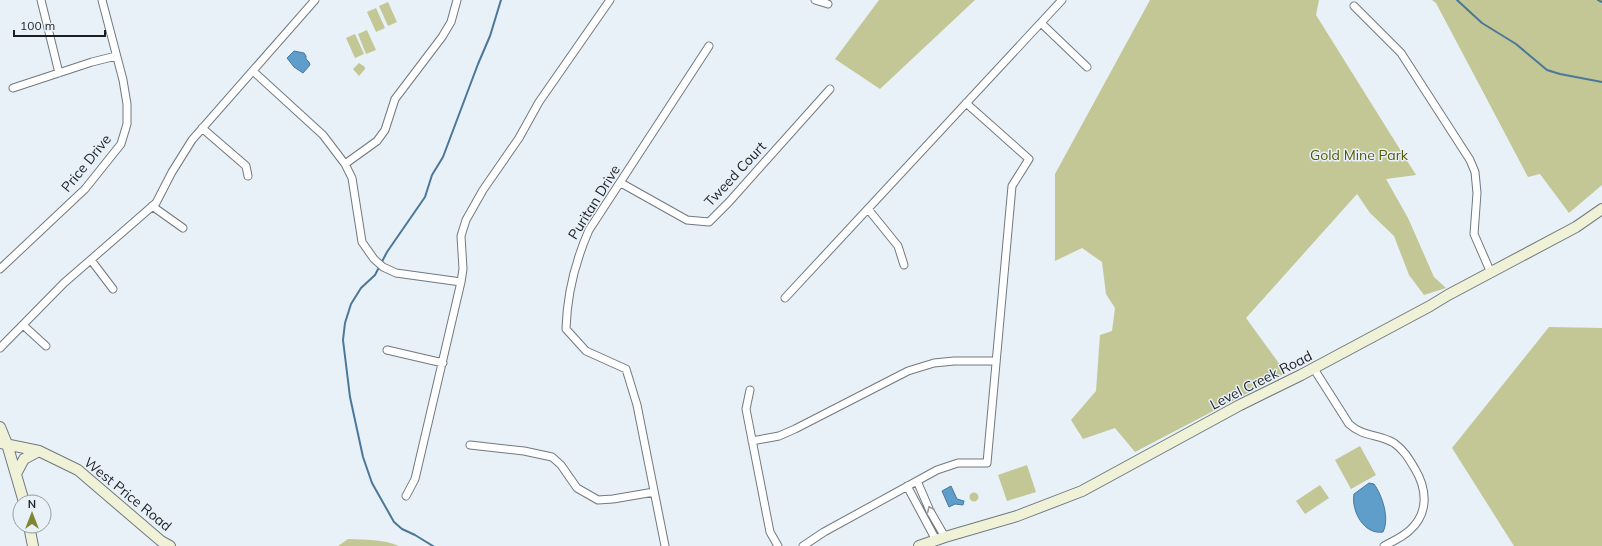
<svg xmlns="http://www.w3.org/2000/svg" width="1602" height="546" font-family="Mulish,sans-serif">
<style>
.green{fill:#c2c795}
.water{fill:#5f9dcb;stroke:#4b7798}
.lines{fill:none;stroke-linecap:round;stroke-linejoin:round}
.stream{stroke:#4b7798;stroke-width:2}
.street-casing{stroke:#71797f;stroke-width:9}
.secondary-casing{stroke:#71797f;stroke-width:12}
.street{stroke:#fff;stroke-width:7}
.secondary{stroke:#f0f2d7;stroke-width:10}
.oneway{stroke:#999a9c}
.labels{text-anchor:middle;stroke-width:3;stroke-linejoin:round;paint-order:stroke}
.park-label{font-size:14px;fill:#565b02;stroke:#e8f1f8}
.street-label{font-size:14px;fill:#1c1f22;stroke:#e8f1f8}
</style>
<rect width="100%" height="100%" fill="#e8f1f8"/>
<!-- green -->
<path class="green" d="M 879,0 L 975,0 L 880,89 L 835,59 Z
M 1150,0 L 1319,0 L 1316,15 L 1416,175 L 1386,179 L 1408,218 L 1434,277 L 1446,288 L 1424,295 L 1409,275 L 1394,236 L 1370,213 L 1357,194 L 1246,318 L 1286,373 L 1135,452 L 1115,428 L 1083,439 L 1071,420 L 1096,391 L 1100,335 L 1112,331 L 1115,308 L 1106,294 L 1102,262 L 1082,248 L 1055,261 L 1055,174 Z
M 1432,0 L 1602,0 L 1602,185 L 1569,213 L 1540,174 L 1528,177 L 1436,3 Z
M 388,2 L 397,22 L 388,26 L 379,6 Z
M 376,8 L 385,28 L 376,32 L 367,12 Z
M 367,30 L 376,50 L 366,54 L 358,34 Z
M 355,34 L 364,54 L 355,58 L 346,38 Z
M 359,63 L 365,67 L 365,69 L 359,76 L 353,69 Z
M 1549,327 L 1602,328 L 1602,546 L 1514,546 L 1452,448 Z
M 1360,446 L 1376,475 L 1351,489 L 1335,460 Z
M 1027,465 L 1036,492 L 1007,501 L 998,475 Z
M 1320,485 L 1329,498 L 1305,514 L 1296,501 Z
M969.5 497a4.5 4.5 0 1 1 9 0a4.5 4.5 0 1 1-9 0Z
M 348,539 C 365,540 383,539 399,546 L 338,546 Z"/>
<!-- water -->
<path class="water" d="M 294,51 L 304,53 L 306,56 L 306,59 L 309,62 L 310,65 L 303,73 L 294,67 L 287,58 Z
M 1369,483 L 1374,484 C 1382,495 1390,518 1383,532 C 1364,535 1351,511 1354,494 Z
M 951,486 L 957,499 L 964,501 L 963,505 L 955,504 L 949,507 L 942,491 Z"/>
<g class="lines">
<!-- stream -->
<path class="stream" d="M 1457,0 L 1482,23 L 1516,44 L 1547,70 L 1560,74 L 1602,82
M 1598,0 L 1602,2
M 433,546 L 415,535 L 402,529 L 394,522 L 372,483 L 363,457 L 350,397 L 343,340 L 345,323 L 351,304 L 361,288 L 375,275 L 387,252 L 425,197 L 432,175 L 443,157 L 478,64 L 490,36 L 501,0"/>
<defs>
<path id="street" d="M 41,0 L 59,73
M 815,0 L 828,4
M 1354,6 L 1401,53 L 1470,160 L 1475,172 L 1477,193 L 1474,234 L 1491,273
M 1041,23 L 1087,67
M 253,71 L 323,135 L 345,164 L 352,178 L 362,242 L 374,259 L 383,267 L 396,273 L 461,282
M 13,88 L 92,62 L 116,56
M 202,128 L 246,166 L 248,176
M 345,164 L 377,141 L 385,130 L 395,99 L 442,37 L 451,22 L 457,0
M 621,183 L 687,220 L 709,222 L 729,202 L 830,89
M 152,206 L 183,228
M 868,209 L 898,246 L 904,265
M 91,260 L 113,289
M 0,269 L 85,189 L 121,144 L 127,124 L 127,104 L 123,80 L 102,0
M 785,298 L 1062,0
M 23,325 L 46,346
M 0,348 L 64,283 L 156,203 L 172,172 L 192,140 L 315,0
M 387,350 L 443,363
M 1314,369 L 1349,424 C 1363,437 1379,434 1394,443 C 1404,450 1409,459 1415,469 C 1427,489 1429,513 1410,530 C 1403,537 1393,541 1384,546
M 750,390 L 746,409 L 770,532 L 778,546
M 752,441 L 779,436 L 795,429 L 908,371 L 934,363 L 954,361 L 996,361
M 470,445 L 524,451 L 552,457 L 561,465 L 577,488 L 598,500 L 613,499 L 654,492
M 917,481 L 930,511 L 945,537
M 907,486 L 936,540
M 406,496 L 415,479 L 461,282 L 463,269 L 461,236 L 466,220 L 483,190 L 519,138 L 539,102 L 610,0
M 665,546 L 637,405 L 626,369 L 586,351 L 566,329 C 567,294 575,262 589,230 L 709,46
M 803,546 L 824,532 L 937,470 L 958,463 L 987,463 L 1012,186 L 1029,159 L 966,103"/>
<path id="secondary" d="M 0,427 L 7,444 L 24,502
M 0,443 L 39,451 L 78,470 L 161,541 L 170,546
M 16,474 L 24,459 L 39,451
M 29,526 L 33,546
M 919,546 L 945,537 L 1017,516 L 1082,491 L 1240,405 L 1301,375 L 1430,306 L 1448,295 L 1576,227 L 1602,209"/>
</defs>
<!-- street casing -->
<use href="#street" class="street-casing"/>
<!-- secondary casing -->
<use href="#secondary" class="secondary-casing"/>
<!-- street -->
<use href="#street" class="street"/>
<!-- secondary -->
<use href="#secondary" class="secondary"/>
</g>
<!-- one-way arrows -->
<defs><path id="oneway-chevron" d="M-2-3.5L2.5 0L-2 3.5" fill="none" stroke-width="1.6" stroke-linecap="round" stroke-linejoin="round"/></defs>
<use class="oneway" href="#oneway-chevron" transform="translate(930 509) rotate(-116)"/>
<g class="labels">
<!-- park labels -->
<g class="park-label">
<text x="1359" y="160">Gold Mine Park</text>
</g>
<!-- street labels -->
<g class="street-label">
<text transform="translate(86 163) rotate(-51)" y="5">Price Drive</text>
<text transform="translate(735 174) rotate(-47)" y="5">Tweed Court</text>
<text transform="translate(594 202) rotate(-58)" y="5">Puritan Drive</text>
<text transform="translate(1261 380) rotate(-27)" y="5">Level Creek Road</text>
<text transform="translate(128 494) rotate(39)" y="5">West Price Road</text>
</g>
</g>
<!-- north arrow -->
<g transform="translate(32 514)"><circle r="19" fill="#e8f1f8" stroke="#969da2"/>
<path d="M0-3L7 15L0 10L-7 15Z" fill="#808531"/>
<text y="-6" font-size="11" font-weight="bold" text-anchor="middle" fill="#1c1f22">N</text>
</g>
<!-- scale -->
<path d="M14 30v6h91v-6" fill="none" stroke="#1c1f22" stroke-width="2"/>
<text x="20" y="30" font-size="12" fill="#1c1f22" stroke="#e8f1f8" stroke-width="3" paint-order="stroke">100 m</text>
</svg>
